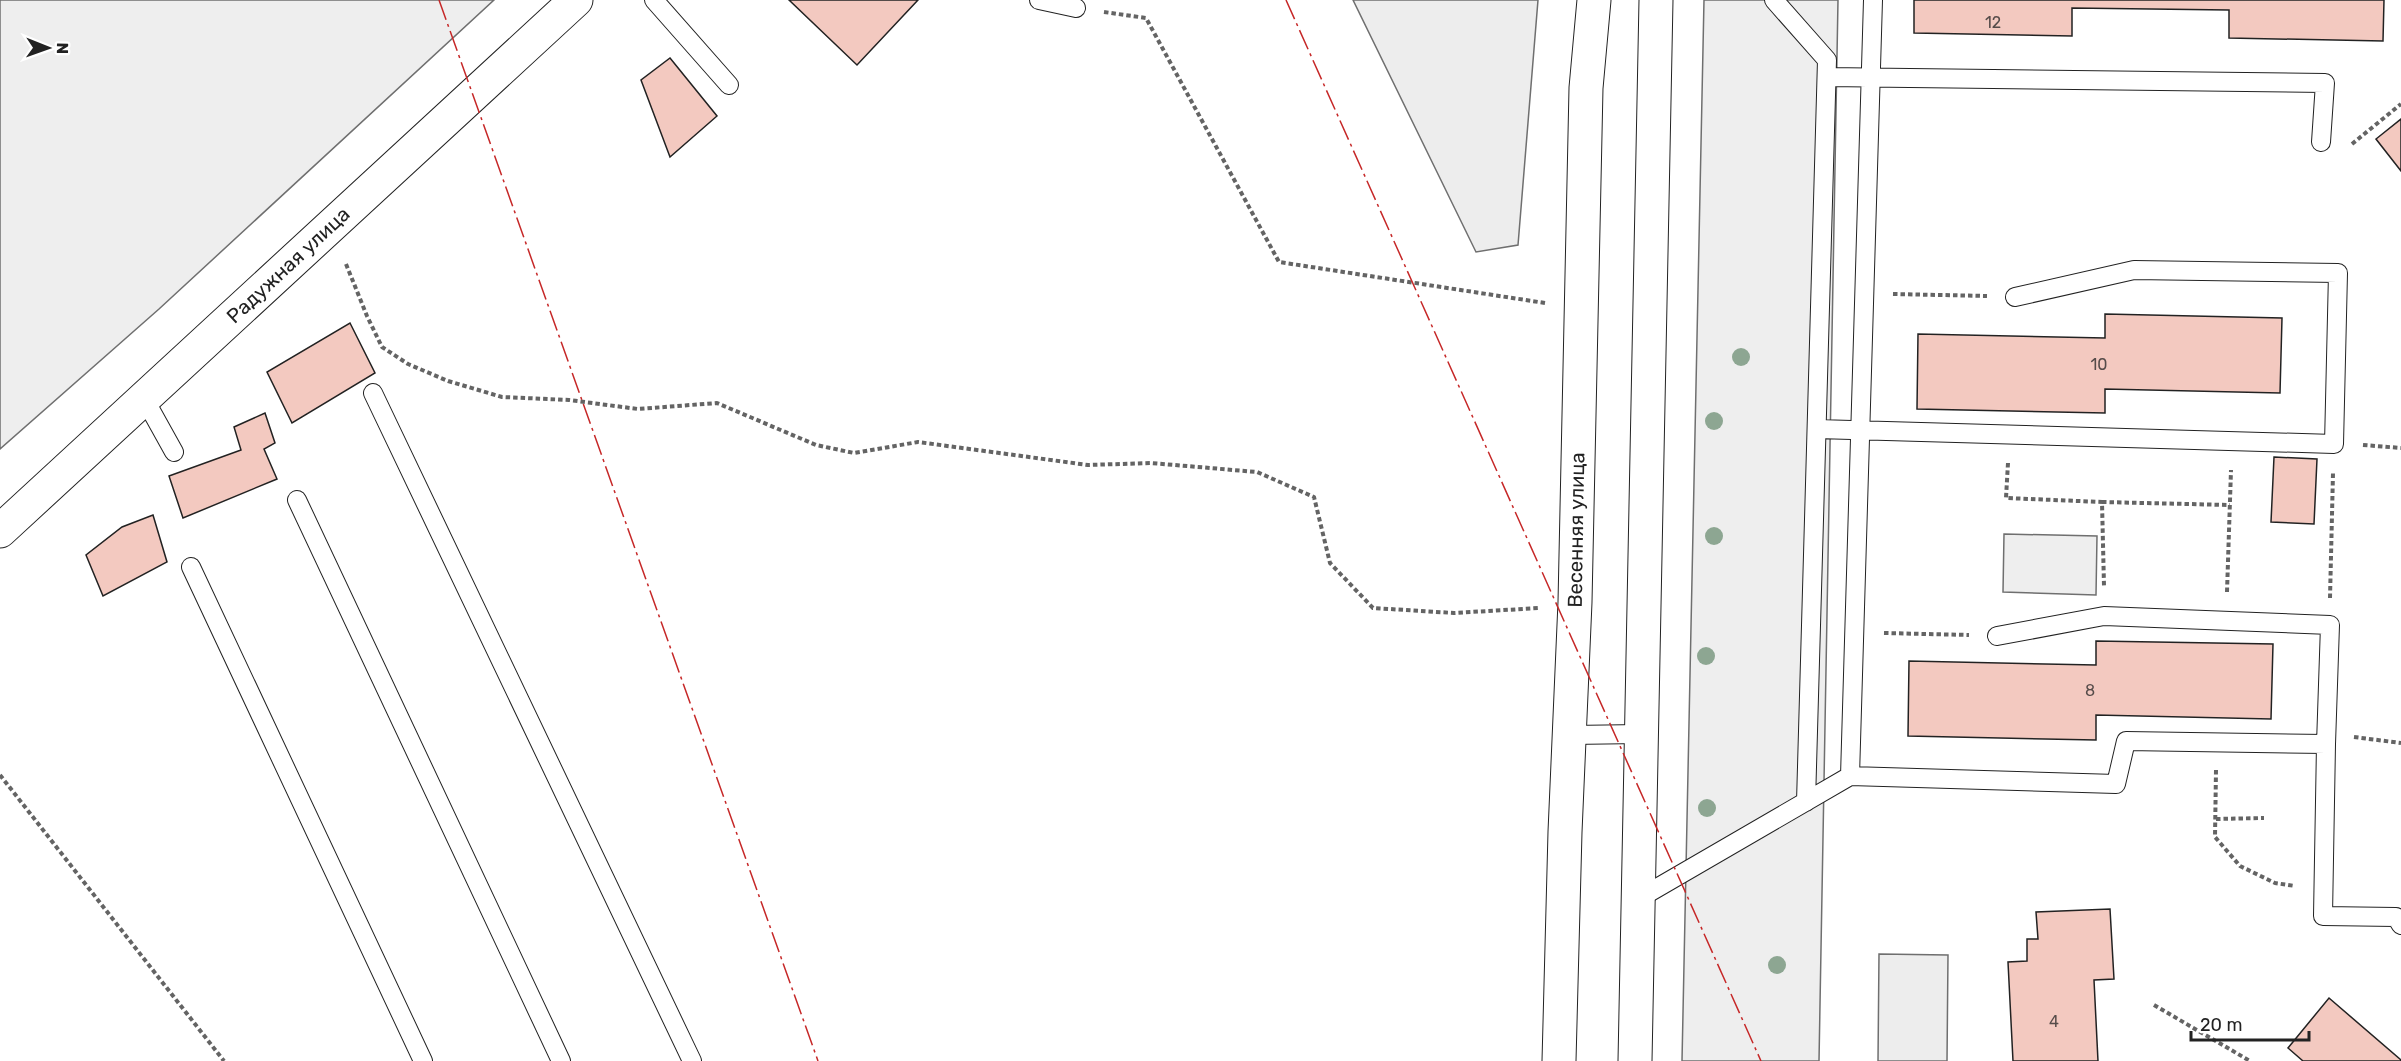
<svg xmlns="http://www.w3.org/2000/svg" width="2401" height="1061" font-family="Rubik,sans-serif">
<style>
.green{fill:#eee;stroke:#6f6f6f;stroke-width:1.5}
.parking{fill:#ededed;stroke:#6f6f6f;stroke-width:1.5}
.building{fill:#f3c9c0;stroke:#222;stroke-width:1.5}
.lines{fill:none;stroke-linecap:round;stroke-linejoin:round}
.service-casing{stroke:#222;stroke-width:20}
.minor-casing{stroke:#222;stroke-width:35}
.tertiary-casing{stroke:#222;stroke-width:35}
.path{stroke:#646464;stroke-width:4;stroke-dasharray:4.5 3;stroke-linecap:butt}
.service{stroke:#fff;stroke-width:18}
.minor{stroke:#fff;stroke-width:33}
.tertiary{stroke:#fff;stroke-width:33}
.power{stroke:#c62828;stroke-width:1.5;stroke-dasharray:21 4.5 3 4.5;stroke-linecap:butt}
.tree{fill:#8da692}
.labels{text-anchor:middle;stroke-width:4.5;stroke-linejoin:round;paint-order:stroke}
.number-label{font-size:16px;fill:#564c4a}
.street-label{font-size:20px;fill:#222;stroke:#fff}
</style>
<rect width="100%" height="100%" fill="#fff"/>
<!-- green -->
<path class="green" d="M 0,0 L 494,0 L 159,309 L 0,449 Z
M 1704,0 L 1838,0 L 1819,1061 L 1682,1061 Z
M 2004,534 L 2097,536 L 2096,595 L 2003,592 Z"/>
<!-- parking -->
<path class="parking" d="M 1353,0 L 1538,0 L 1518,245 L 1476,252 Z
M 1879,954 L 1948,955 L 1947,1061 L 1878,1061 Z"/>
<!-- building -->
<path class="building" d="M 789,0 L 918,0 L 857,65 Z
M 1914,0 L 2384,0 L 2383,41 L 2229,38 L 2229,10 L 2072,8 L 2072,36 L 1914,33 Z
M 670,58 L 717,116 L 670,157 L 641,80 Z
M 2401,119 L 2401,171 L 2376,139 Z
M 2105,314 L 2282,318 L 2280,393 L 2105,389 L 2105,413 L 1917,409 L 1918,334 L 2105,338 Z
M 350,323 L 375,373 L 292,423 L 267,372 Z
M 265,413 L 275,443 L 264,449 L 277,479 L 183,518 L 169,476 L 241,450 L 234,427 Z
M 2274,457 L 2317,459 L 2314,524 L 2271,522 Z
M 153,515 L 167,562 L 103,596 L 86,555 L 122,527 Z
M 2096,641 L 2273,644 L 2271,719 L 2096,715 L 2096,740 L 1908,736 L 1909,661 L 2096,665 Z
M 2110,909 L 2114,979 L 2094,980 L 2098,1061 L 2013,1061 L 2008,962 L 2027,961 L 2027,939 L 2038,939 L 2036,912 Z
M 2329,998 L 2401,1060 L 2401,1061 L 2303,1061 L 2288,1048 Z"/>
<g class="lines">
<defs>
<path id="service" d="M 654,0 L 729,85
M 1039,0 L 1076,8
M 1774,0 L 1827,60 L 1806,802
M 1827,77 L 2325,83 L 2321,142
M 373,393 L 692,1061
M 144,398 L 174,452
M 1817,429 L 2334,444 L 2338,273 L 2134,270 L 2015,297
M 297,500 L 561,1061
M 191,567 L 423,1061
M 1997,636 L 2104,616 L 2330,625 L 2326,744
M 1570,735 L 1641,734
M 1850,776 L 1873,0
M 1638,899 L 1850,776 L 2116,784 L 2126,741 L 2326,744 L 2323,916 L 2396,917 L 2401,925"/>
<path id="minor" d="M 1559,1061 L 1565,832 L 1575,602 L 1586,88 L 1594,0
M 1635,1061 L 1656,0"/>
<path id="tertiary" d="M 0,531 L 576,0"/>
</defs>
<!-- service casing -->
<use href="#service" class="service-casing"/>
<!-- minor casing -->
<use href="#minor" class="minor-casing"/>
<!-- tertiary casing -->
<use href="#tertiary" class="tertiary-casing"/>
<!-- path -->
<path class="path" d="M 1104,12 L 1146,18 L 1279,262 L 1545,303
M 2352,144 L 2401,104
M 346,264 L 367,316 L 382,347 L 408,364 L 448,381 L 502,397 L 569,400 L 638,409 L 717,403 L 816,445 L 854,453 L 918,442 L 1088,465 L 1151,463 L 1257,472 L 1314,497 L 1330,563 L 1373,608 L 1454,613 L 1539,608
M 1893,294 L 1987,296
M 2363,445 L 2401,448
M 2008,463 L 2006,498 L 2102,502 L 2104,586
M 2102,502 L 2230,505
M 2227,592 L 2231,470
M 2330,598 L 2333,473
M 1884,633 L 1969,635
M 2354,737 L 2401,743
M 2216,770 L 2215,837 L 2240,866 L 2275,883 L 2295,886
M 0,775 L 224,1061
M 2216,819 L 2264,818
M 2154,1005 L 2250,1061"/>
<!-- service -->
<use href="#service" class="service"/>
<!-- minor -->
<use href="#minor" class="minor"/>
<!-- tertiary -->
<use href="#tertiary" class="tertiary"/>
<!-- power -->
<path class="power" d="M 439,0 L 818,1061
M 1286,0 L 1761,1061"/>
</g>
<!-- trees -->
<g class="tree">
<circle cx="1741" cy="357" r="9"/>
<circle cx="1714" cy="421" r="9"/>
<circle cx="1714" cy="536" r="9"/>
<circle cx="1706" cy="656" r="9"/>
<circle cx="1707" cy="808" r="9"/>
<circle cx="1777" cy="965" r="9"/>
</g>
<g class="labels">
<!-- number labels -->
<g class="number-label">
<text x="1993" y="28">12</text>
<text x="2099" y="370">10</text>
<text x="2090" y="696">8</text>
<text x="2054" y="1027">4</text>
</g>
<!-- street labels -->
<g class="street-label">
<text transform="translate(288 265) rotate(-43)" y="7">Радужная улица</text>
<text transform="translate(1576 530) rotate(-89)" y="7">Весенняя улица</text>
</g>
</g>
<!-- north arrow -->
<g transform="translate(48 48) rotate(91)" stroke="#ffffff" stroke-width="4.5" paint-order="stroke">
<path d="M0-4.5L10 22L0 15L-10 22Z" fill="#222222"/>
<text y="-9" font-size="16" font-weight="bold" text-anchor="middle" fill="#222222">N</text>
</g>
<!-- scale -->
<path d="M2191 1031v9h118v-9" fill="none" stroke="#222222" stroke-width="3"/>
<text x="2200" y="1031" font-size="18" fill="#222222" stroke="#ffffff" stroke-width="4.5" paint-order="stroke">20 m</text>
</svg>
